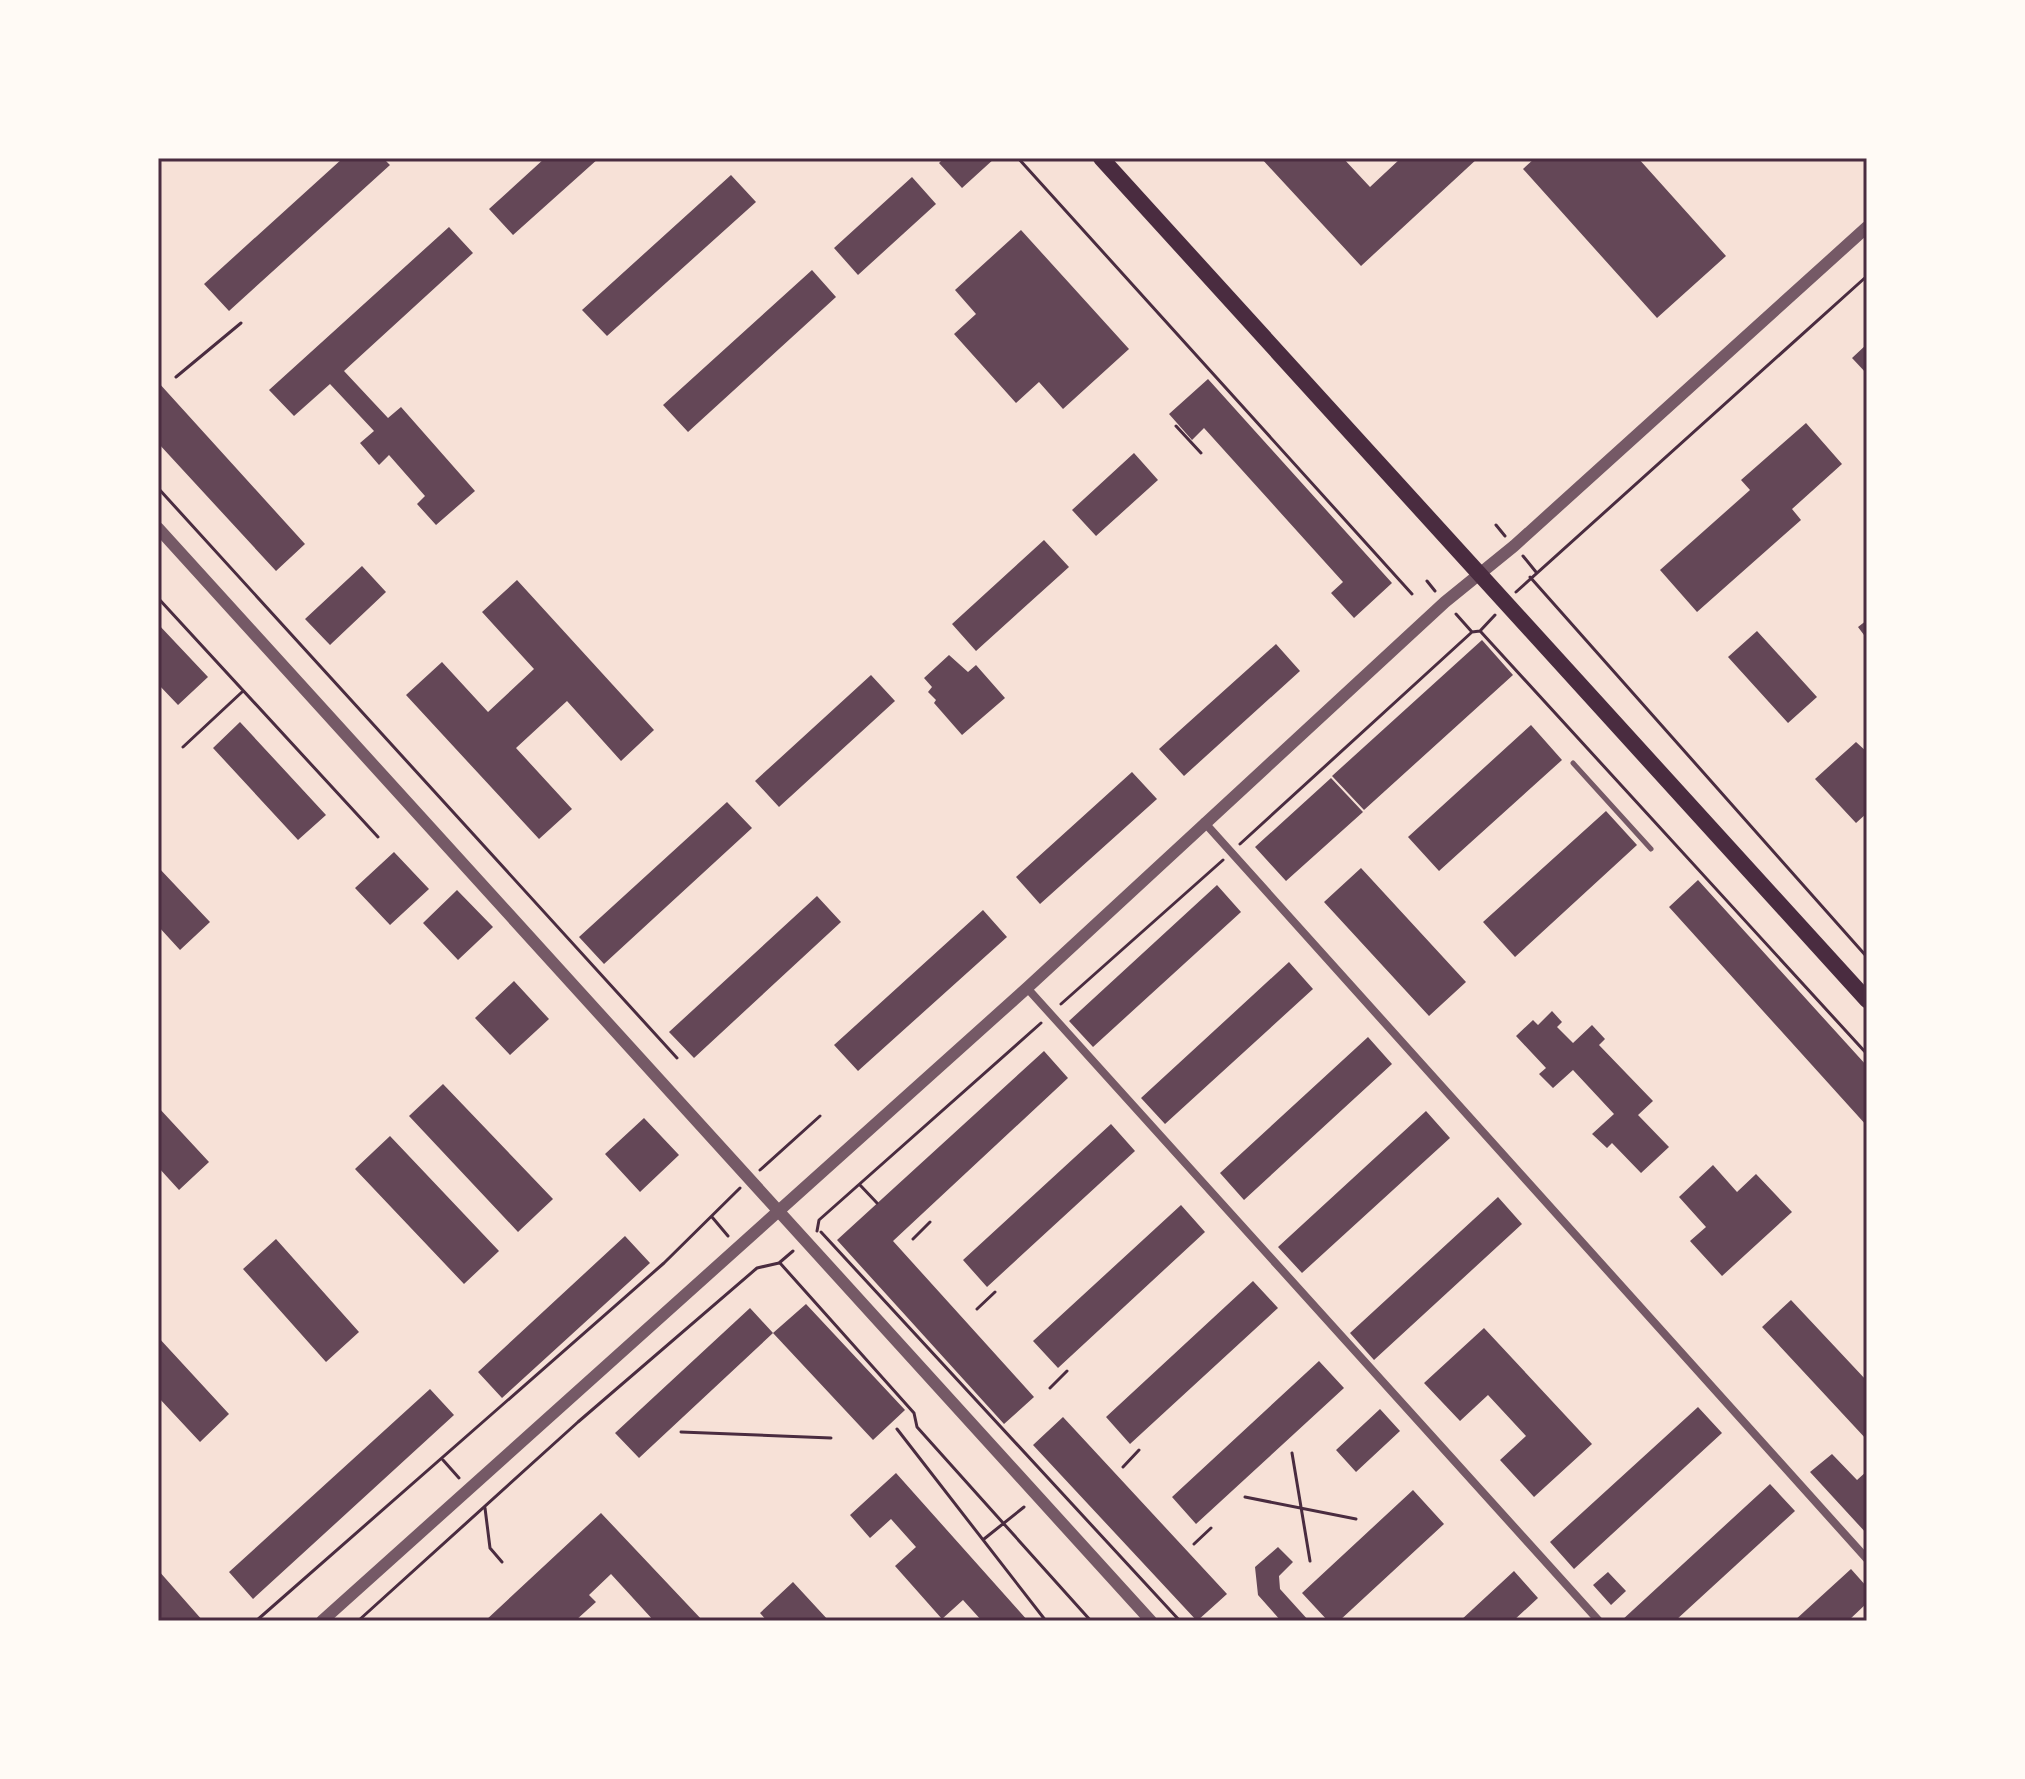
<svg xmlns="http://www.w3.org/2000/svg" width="2025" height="1779" font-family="Commissioner,sans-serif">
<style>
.building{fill:#644757}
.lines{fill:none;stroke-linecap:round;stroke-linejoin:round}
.path{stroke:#4a2c40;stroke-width:3}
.service{stroke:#755966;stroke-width:5}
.minor{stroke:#755966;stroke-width:8}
.tertiary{stroke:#755966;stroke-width:12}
.primary{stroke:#4a2c40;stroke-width:16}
.neatline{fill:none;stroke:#4a2c40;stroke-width:3}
</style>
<rect width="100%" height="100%" fill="#f7e1d7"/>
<!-- building -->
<path class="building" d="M 343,158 L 383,158 L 390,165 L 229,311 L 204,284 Z
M 545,158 L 599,158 L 513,235 L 489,209 Z
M 944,158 L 995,158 L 962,188 L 939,163 Z
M 1261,158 L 1343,158 L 1370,187 L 1401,158 L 1478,158 L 1361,266 Z
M 1535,158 L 1638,158 L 1726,256 L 1657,318 L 1523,169 Z
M 731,175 L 756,202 L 607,336 L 582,310 Z
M 912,177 L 936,204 L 858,275 L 834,248 Z
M 449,227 L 473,253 L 344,371 L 388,418 L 401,407 L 475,491 L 436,525 L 417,504 L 425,496 L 389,455 L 379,465 L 360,443 L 374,431 L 330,384 L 294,416 L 269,390 Z
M 1021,230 L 1129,349 L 1063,409 L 1039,382 L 1016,403 L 954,334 L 976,314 L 955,290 Z
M 812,270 L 836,297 L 688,432 L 663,405 Z
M 1867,344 L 1867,374 L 1852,358 Z
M 1208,379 L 1392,583 L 1354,618 L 1331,593 L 1343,582 L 1204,428 L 1192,440 L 1169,414 Z
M 158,382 L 305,544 L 276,571 L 158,443 Z
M 1806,423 L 1842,464 L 1792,509 L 1801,520 L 1697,612 L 1660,570 L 1750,490 L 1741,480 Z
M 1134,453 L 1158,480 L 1096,536 L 1072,510 Z
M 1044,540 L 1069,567 L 976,651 L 952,624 Z
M 362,566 L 386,592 L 330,645 L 305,619 Z
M 517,580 L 654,730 L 621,761 L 567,701 L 516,748 L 572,809 L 539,839 L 406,695 L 442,662 L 488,712 L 534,669 L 482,612 Z
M 1867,620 L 1867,639 L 1858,627 Z
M 158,624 L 208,677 L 178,705 L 158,684 Z
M 1757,631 L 1817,697 L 1788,723 L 1728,657 Z
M 1482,640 L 1513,675 L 1364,810 L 1332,776 Z
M 1276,644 L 1300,671 L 1184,776 L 1159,749 Z
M 949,655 L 968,672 L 976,665 L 1005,698 L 962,735 L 934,703 L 936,700 L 928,692 L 932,687 L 924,678 Z
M 871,675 L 895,701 L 779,807 L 755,781 Z
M 240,722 L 326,815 L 298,840 L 213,748 Z
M 1531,725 L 1562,760 L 1439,871 L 1408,837 Z
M 1856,742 L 1867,752 L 1867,813 L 1856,823 L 1815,779 Z
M 1132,772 L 1157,799 L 1040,904 L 1016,877 Z
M 1331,778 L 1363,812 L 1286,881 L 1255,847 Z
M 727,802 L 752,828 L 604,964 L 579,937 Z
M 1606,811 L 1637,845 L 1515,957 L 1483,922 Z
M 394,852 L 429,889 L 390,925 L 355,888 Z
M 158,867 L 210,922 L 180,950 L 158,926 Z
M 1361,868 L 1466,982 L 1429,1016 L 1324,902 Z
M 1698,880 L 1867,1066 L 1867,1126 L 1669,907 Z
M 1217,885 L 1241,912 L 1093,1047 L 1069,1021 Z
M 457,890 L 493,927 L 458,960 L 423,923 Z
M 817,896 L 841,922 L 694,1058 L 669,1032 Z
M 983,910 L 1007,937 L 858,1071 L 834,1045 Z
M 1289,962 L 1313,989 L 1165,1124 L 1141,1098 Z
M 514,981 L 549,1019 L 510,1055 L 475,1018 Z
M 1552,1011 L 1562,1022 L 1557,1027 L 1573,1043 L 1592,1025 L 1605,1039 L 1599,1045 L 1653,1101 L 1638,1115 L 1669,1147 L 1641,1173 L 1612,1143 L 1607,1148 L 1592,1134 L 1614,1114 L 1573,1070 L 1553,1088 L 1539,1074 L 1546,1068 L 1516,1036 L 1533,1020 L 1538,1025 Z
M 1368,1037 L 1392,1064 L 1244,1200 L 1220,1173 Z
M 1044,1051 L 1068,1078 L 893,1241 L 1034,1397 L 1004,1424 L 837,1240 Z
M 443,1084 L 553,1199 L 518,1232 L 409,1116 Z
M 158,1107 L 209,1162 L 179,1190 L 158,1167 Z
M 1426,1111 L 1450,1138 L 1302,1273 L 1278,1247 Z
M 644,1118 L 679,1155 L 640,1192 L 605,1154 Z
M 1111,1124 L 1135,1151 L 987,1287 L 963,1260 Z
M 390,1136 L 499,1251 L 464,1284 L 355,1169 Z
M 1713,1165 L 1737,1192 L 1756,1174 L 1792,1212 L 1722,1276 L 1690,1241 L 1706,1227 L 1679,1197 Z
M 1498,1197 L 1522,1224 L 1374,1360 L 1350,1333 Z
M 1181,1205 L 1205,1232 L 1058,1368 L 1033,1341 Z
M 625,1236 L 650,1263 L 502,1398 L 478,1372 Z
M 276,1239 L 359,1332 L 326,1362 L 243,1269 Z
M 1253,1281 L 1278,1308 L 1130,1444 L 1106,1417 Z
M 1791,1300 L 1867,1381 L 1867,1440 L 1762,1327 Z
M 806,1304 L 905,1410 L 873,1440 L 773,1333 Z
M 750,1308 L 773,1333 L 639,1458 L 615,1433 Z
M 1484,1328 L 1592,1444 L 1534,1497 L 1500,1460 L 1526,1436 L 1488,1395 L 1460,1421 L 1424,1383 Z
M 158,1337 L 229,1414 L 200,1442 L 158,1397 Z
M 1319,1361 L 1344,1388 L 1196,1524 L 1172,1497 Z
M 430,1389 L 454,1415 L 253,1599 L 229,1572 Z
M 1698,1407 L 1722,1433 L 1574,1569 L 1550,1542 Z
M 1380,1409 L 1400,1431 L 1356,1472 L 1336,1450 Z
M 1063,1417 L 1227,1594 L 1197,1621 L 1033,1445 Z
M 1832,1454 L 1857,1480 L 1867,1471 L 1867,1534 L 1810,1472 Z
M 896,1473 L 1028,1621 L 982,1621 L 963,1600 L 942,1619 L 895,1566 L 916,1547 L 891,1519 L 870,1538 L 850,1515 Z
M 1770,1484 L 1795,1511 L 1675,1621 L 1621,1621 Z
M 1413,1490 L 1444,1524 L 1339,1621 L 1328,1621 L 1302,1593 Z
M 601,1513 L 703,1621 L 654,1621 L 611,1574 L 589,1595 L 596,1602 L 575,1621 L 485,1621 Z
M 1278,1547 L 1293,1562 L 1279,1576 L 1280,1589 L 1309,1621 L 1281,1621 L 1258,1595 L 1255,1567 Z
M 1851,1569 L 1867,1587 L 1867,1603 L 1848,1621 L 1794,1621 Z
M 158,1570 L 203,1621 L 158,1621 Z
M 1514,1571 L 1538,1598 L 1513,1621 L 1460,1621 Z
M 1608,1572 L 1626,1591 L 1611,1605 L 1593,1585 Z
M 793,1582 L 829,1621 L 767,1621 L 760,1613 Z"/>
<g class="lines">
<!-- path -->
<path class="path" d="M 1018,158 L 1412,594
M 176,377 L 241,323
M 1176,426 L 1201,453
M 158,488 L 677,1058
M 1496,525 L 1505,536
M 1523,556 L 1536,572
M 1530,577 L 1867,957
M 1427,581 L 1435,591
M 1516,592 L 1867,276
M 158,598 L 378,837
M 1456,614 L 1472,632
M 1481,632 L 1867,1054
M 183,747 L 242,692
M 1240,844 L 1472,632 L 1480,631 L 1495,615
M 1061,1004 L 1223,860
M 760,1170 L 820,1116
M 860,1185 L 877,1203
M 712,1217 L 728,1236
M 817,1231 L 819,1220 L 1041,1023
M 821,1232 L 1180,1621
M 913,1239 L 930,1222
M 780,1263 L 914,1413 L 917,1427 L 1091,1621
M 977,1309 L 995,1292
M 1050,1388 L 1067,1371
M 897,1429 L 1046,1621
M 681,1432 L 831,1438
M 1292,1453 L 1310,1561
M 443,1460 L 459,1478
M 1123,1467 L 1139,1450
M 1245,1497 L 1356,1519
M 485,1508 L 490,1548 L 502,1562
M 984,1539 L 1024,1507
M 1194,1544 L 1211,1528
M 256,1621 L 664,1263 L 740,1188
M 358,1621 L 578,1422 L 757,1268 L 779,1263 L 793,1251"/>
<!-- service -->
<path class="service" d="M 1573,763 L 1651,849"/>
<!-- minor -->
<path class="minor" d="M 1204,822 L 1867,1559
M 1027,988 L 1599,1621"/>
<!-- tertiary -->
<path class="tertiary" d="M 158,528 L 1151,1621
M 322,1621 L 1027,988 L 1445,602 L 1514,546 L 1867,227"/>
<!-- primary -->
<path class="primary" d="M 1101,158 L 1867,1000"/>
</g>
<!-- border -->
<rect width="2025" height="1779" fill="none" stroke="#fffaf5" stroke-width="320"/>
<rect x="160" y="160" width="1705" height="1459" class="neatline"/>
</svg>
